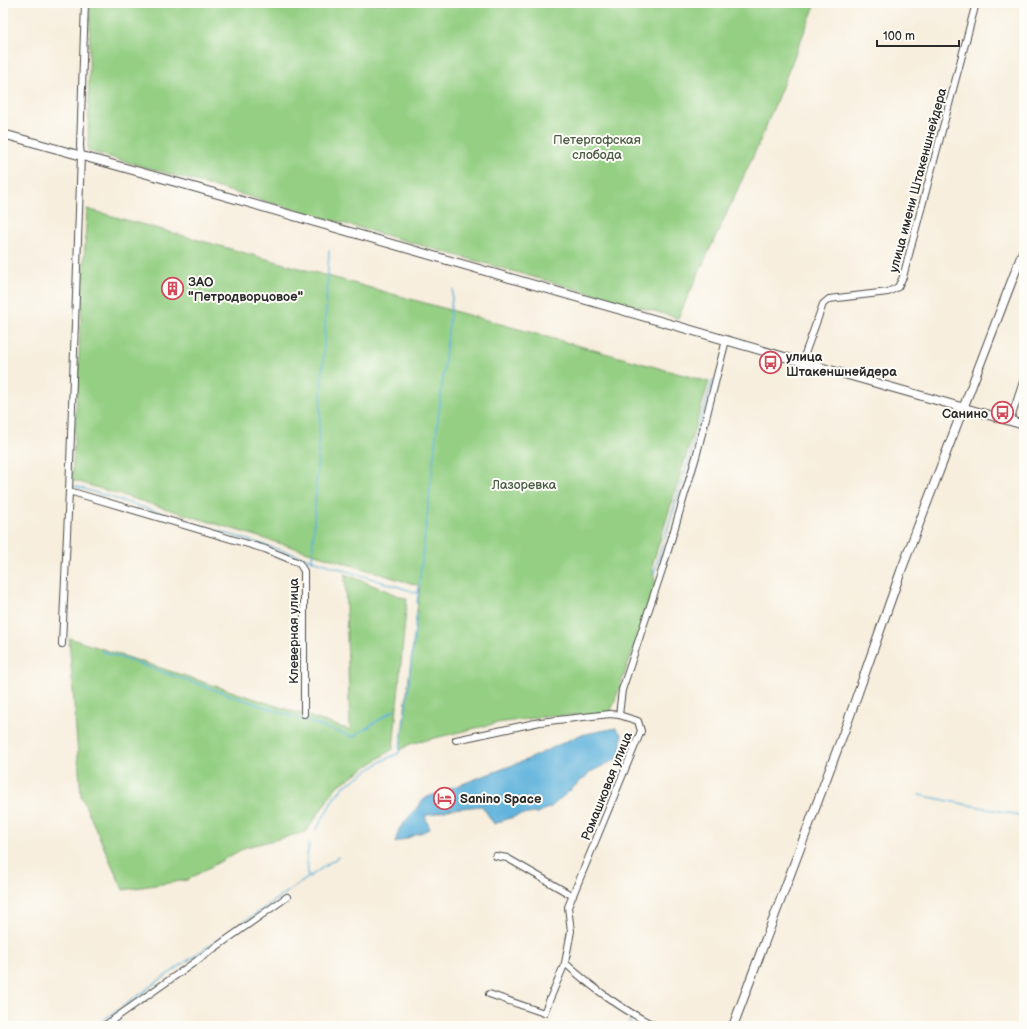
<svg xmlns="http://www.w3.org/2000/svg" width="1027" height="1029" font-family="'Balsamiq Sans',sans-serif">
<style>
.green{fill:#94cf83;stroke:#607d57}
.water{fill:#60b3dc;stroke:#466f84}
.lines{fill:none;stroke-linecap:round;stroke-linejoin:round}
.stream{stroke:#60b3dc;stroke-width:1.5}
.street-casing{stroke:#4a4846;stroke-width:8}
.secondary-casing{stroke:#4a4846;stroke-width:10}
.street{stroke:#fff;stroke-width:6}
.secondary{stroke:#fff;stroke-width:8}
.labels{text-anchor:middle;stroke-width:4;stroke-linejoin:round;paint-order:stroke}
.park-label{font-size:13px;fill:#4a5c45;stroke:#fdfcf7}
.street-label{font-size:13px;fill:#2b2b2b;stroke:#fdfcf7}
.poi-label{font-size:13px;font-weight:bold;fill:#2b2b2b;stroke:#fdfcf7;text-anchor:start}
</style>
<rect width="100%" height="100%" fill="#fdfcf7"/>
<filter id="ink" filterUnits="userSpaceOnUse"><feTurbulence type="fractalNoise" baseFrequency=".025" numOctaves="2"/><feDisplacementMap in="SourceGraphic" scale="8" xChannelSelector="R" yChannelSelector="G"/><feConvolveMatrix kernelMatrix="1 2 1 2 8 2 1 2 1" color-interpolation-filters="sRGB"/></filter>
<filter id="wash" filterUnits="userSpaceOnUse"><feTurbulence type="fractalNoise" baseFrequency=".012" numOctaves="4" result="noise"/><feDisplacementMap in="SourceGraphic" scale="16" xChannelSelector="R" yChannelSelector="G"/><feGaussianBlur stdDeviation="0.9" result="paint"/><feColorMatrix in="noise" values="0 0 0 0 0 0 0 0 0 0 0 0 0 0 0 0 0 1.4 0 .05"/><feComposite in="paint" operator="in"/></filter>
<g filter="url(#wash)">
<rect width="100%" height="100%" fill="#f7eedd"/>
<!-- green -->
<path class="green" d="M 90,3 L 816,3 L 760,141 L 678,318 L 88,151 Z
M 87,209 L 709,382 L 652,566 L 656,586 L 610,714 L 550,716 L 497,723 L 410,744 L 400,750 L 420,586 L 72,480 Z
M 345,574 L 407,599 L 393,749 L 336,787 L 306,832 L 246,847 L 187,880 L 123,890 L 81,796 L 69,638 L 350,730 Z"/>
<!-- water -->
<path class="water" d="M 616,728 L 622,735 L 621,751 L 617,759 L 592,771 L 551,807 L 537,813 L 519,815 L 494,824 L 482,806 L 452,809 L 425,816 L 430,829 L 395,843 L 399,829 L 425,798 L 526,760 L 580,735 Z"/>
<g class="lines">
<!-- stream -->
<path class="stream" d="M 71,485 L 418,593
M 312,561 L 329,251
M 654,573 L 713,380
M 417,603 L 453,289
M 101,651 L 353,737 L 394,710
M 919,795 L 1024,816
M 316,830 L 334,798 L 343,787 L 382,761 L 399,753 L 406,709 L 417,612
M 308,878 L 307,855 L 309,843
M 95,1026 L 145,991 L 148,988 L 338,857
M 628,1026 L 631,1018"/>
</g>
</g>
<g filter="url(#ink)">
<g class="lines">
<defs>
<path id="street" d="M 802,362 L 823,304 L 829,299 L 888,292 L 898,287 L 903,277 L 976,3
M 1010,421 L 1024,379
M 69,491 L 265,549 L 299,563 L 304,571 L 304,714
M 62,644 L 69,491 L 81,155 L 80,146 L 85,3
M 619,715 L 622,690 L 663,567 L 696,457 L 726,340
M 456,740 L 540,722 L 610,714 L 619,715 L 638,721 L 641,731 L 568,907 L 571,931 L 565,963 C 590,986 625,1012 656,1026
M 496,856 L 507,858 L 573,896
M 489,994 L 544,1013 L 565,963
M 104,1026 L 287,897"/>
<path id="secondary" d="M 3,134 L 190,186 L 802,362 L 1024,425
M 733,1026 L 848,721 L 901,571 L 1024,249"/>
</defs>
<!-- street casing -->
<use href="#street" class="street-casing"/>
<!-- secondary casing -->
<use href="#secondary" class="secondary-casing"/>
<!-- street -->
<use href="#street" class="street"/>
<!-- secondary -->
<use href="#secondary" class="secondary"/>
</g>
</g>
<!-- icons -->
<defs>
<symbol id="building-ring" viewBox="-11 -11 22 22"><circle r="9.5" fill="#fdfcf7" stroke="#d1495b" stroke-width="1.5"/><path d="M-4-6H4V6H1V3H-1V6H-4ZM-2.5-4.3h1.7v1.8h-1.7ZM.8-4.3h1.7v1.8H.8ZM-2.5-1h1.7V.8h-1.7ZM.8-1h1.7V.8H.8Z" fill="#d1495b"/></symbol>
<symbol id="bus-ring" viewBox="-11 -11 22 22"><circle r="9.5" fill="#fdfcf7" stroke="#d1495b" stroke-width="1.5"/><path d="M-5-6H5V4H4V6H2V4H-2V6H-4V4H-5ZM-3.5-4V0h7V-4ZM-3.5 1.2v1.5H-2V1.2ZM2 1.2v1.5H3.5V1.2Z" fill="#d1495b"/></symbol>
<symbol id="hotel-ring" viewBox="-11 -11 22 22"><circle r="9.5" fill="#fdfcf7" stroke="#d1495b" stroke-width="1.5"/><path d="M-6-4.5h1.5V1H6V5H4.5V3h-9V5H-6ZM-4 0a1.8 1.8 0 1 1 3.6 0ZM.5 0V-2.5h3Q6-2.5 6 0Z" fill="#d1495b"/></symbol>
</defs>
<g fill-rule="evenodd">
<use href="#building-ring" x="160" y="276" width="25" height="25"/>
<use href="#bus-ring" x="758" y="350" width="25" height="25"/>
<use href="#bus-ring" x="990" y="400" width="25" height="25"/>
<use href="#hotel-ring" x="432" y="786" width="25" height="25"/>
</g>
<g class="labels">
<!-- park labels -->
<g class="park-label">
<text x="597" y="144">Петергофская<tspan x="597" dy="15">слобода</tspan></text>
<text x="524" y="489">Лазоревка</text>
</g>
<!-- street labels -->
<g class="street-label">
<text transform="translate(917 180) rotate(-75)" y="5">улица имени Штакеншнейдера</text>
<text transform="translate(293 631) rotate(-90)" y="5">Клеверная улица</text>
<text transform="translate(606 786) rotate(-68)" y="5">Ромашковая улица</text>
</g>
<!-- poi labels -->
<g class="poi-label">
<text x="188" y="286">ЗАО<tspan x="188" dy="15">"Петродворцовое"</tspan></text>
<text x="786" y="361">улица<tspan x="786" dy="15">Штакеншнейдера</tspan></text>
<text x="988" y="418" text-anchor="end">Санино</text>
<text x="460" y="803">Sanino Space</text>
</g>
</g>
<!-- margin -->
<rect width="1027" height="1029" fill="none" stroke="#fdfcf7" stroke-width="16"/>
<!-- scale -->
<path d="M877 40v6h82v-6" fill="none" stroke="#2b2b2b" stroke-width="2"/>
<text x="883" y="40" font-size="12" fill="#2b2b2b" stroke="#fdfcf7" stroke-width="3" paint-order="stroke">100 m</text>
</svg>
